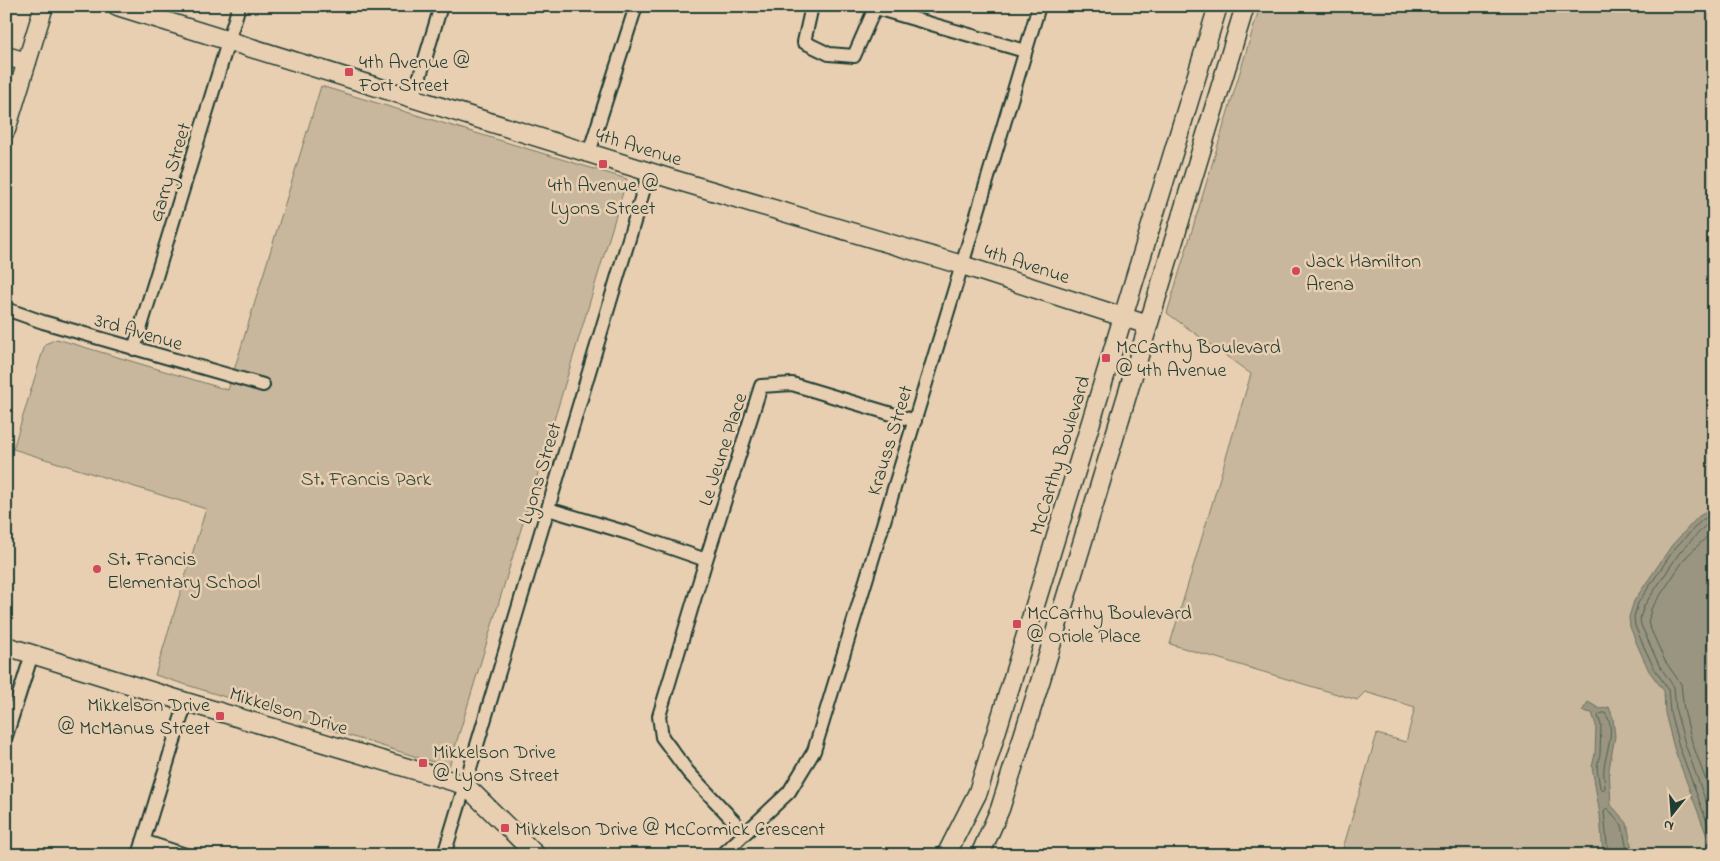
<svg xmlns="http://www.w3.org/2000/svg" width="1720" height="861" font-family="'Indie Flower',sans-serif">
<style>
.green{fill:#c8b79c;stroke:#747a68}
.water{fill:#999580;stroke:#687262}
.lines{fill:none;stroke-linecap:round;stroke-linejoin:round}
.shore{stroke:#506052;stroke-width:1}
.street-casing{stroke:#1f3d34;stroke-width:16}
.secondary-casing{stroke:#1f3d34;stroke-width:21}
.street{stroke:#e9cfb1;stroke-width:12}
.secondary{stroke:#e9cfb1;stroke-width:18}
.poi-dot{fill:#d1495b;stroke:#e9cfb1;stroke-width:2}
.labels{text-anchor:middle;stroke-width:5;stroke-linejoin:round;paint-order:stroke}
.poi-label{font-size:20px;fill:#1f3d34;stroke:#e9cfb1;text-anchor:start}
.street-label{font-size:20px;fill:#1f3d34;stroke:#e9cfb1}
.park-label{font-size:20px;fill:#30493e;stroke:#e9cfb1}
</style>
<rect width="100%" height="100%" fill="#e9cfb1"/>
<filter id="ink" filterUnits="userSpaceOnUse"><feTurbulence type="fractalNoise" baseFrequency=".02" numOctaves="2"/><feDisplacementMap in="SourceGraphic" scale="10" xChannelSelector="R" yChannelSelector="G"/><feConvolveMatrix kernelMatrix="1 2 1 2 8 2 1 2 1" color-interpolation-filters="sRGB"/></filter>
<g filter="url(#ink)">
<!-- green -->
<path class="green" d="M 1260,6 L 1714,6 L 1714,855 L 1341,855 L 1377,734 L 1406,742 L 1415,707 L 1365,692 L 1357,700 L 1170,644 L 1251,374 L 1167,313 Z
M 321,86 L 627,179 L 449,767 L 155,675 L 206,509 L 13,449 L 45,344 L 57,339 L 228,390 Z"/>
<!-- water -->
<path class="water" d="M 1714,508 L 1714,855 L 1674,748 L 1665,713 L 1664,691 L 1649,671 L 1639,649 L 1630,627 L 1629,617 L 1634,601 L 1672,545 L 1699,516 Z
M 1588,702 L 1600,709 L 1609,707 L 1613,718 L 1615,736 L 1609,769 L 1611,805 L 1627,823 L 1633,855 L 1603,855 L 1600,815 L 1592,767 L 1595,754 L 1596,725 L 1592,713 L 1582,711 Z"/>
<g class="lines">
<!-- shore -->
<path class="shore" d="M 1714,514 L 1702,520 L 1675,548 L 1638,603 L 1634,617 L 1635,626 L 1644,647 L 1654,668 L 1668,689 L 1670,712 L 1679,746 L 1714,841
M 1714,521 L 1706,525 L 1680,552 L 1644,606 L 1640,618 L 1641,625 L 1659,665 L 1674,687 L 1676,711 L 1685,744 L 1714,824
M 1714,530 L 1686,557 L 1651,609 L 1648,623 L 1665,661 L 1681,684 L 1684,710 L 1692,742 L 1714,803
M 1605,713 C 1617,729 1606,751 1604,768 C 1603,774 1605,782 1605,788 L 1603,790 L 1600,788 L 1597,767 L 1600,754 L 1601,725 L 1598,716 L 1600,714 Z
M 1608,855 L 1604,811 L 1607,808 L 1622,825 L 1628,855"/>
<defs>
<path id="street" d="M 812,6 L 804,42 L 829,54 L 854,56 L 875,8
M 869,6 L 1025,51
M 413,99 L 441,6
M 589,153 L 636,6
M 6,309 L 43,322 L 263,385
M 134,349 L 239,6
M 548,509 L 628,533 L 706,560
M 6,736 L 32,654
M 745,833 L 688,772 L 662,737 L 659,716 L 706,560 L 761,386 L 792,384 L 915,421
M 143,841 L 186,855
M 139,855 L 186,702
M 444,855 L 649,172
M 722,855 L 789,792 L 814,751 L 962,265 L 1039,6"/>
<path id="secondary" d="M 117,6 L 672,179 L 962,265 L 1148,325
M 6,56 L 27,62
M 6,130 L 44,6
M 6,646 L 186,702 L 465,785 L 536,855
M 946,855 L 978,792 L 1218,6
M 980,855 L 1000,809 L 1041,679 L 1245,6"/>
</defs>
<!-- street casing -->
<use href="#street" class="street-casing"/>
<!-- secondary casing -->
<use href="#secondary" class="secondary-casing"/>
<!-- street -->
<use href="#street" class="street"/>
<!-- secondary -->
<use href="#secondary" class="secondary"/>
</g>
</g>
<!-- markers -->
<g class="poi-dot">
<rect x="344" y="67" width="10" height="10" rx="2.5"/>
<rect x="598" y="159" width="10" height="10" rx="2.5"/>
<circle cx="1296" cy="271" r="5"/>
<rect x="1101" y="353" width="10" height="10" rx="2.5"/>
<circle cx="97" cy="569" r="5"/>
<rect x="1012" y="619" width="10" height="10" rx="2.5"/>
<rect x="215" y="711" width="10" height="10" rx="2.5"/>
<rect x="418" y="758" width="10" height="10" rx="2.5"/>
<rect x="500" y="823" width="10" height="10" rx="2.5"/>
</g>
<g class="labels">
<!-- poi labels -->
<g class="poi-label">
<text x="359" y="68">4th Avenue @<tspan x="359" dy="23">Fort Street</tspan></text>
<text x="603" y="191" text-anchor="middle">4th Avenue @<tspan x="603" dy="23">Lyons Street</tspan></text>
<text x="1306" y="267">Jack Hamilton<tspan x="1306" dy="23">Arena</tspan></text>
<text x="1116" y="353">McCarthy Boulevard<tspan x="1116" dy="23">@ 4th Avenue</tspan></text>
<text x="107" y="565">St. Francis<tspan x="107" dy="23">Elementary School</tspan></text>
<text x="1027" y="619">McCarthy Boulevard<tspan x="1027" dy="23">@ Oriole Place</tspan></text>
<text x="210" y="711" text-anchor="end">Mikkelson Drive<tspan x="210" dy="23">@ McManus Street</tspan></text>
<text x="433" y="758">Mikkelson Drive<tspan x="433" dy="23">@ Lyons Street</tspan></text>
<text x="515" y="835">Mikkelson Drive @ McCormick Crescent</text>
</g>
<!-- street labels -->
<g class="street-label">
<text transform="translate(639 146) rotate(17)" y="7">4th Avenue</text>
<text transform="translate(169 172) rotate(-73)" y="7">Garry Street</text>
<text transform="translate(1027 263) rotate(18)" y="7">4th Avenue</text>
<text transform="translate(139 331) rotate(16)" y="7">3rd Avenue</text>
<text transform="translate(889 440) rotate(-73)" y="7">Krauss Street</text>
<text transform="translate(722 449) rotate(-72)" y="7">Le Jeune Place</text>
<text transform="translate(1059 455) rotate(-73)" y="7">McCarthy Boulevard</text>
<text transform="translate(539 473) rotate(-73)" y="7">Lyons Street</text>
<text transform="translate(289 710) rotate(17)" y="7">Mikkelson Drive</text>
</g>
<!-- park labels -->
<g class="park-label">
<text x="366" y="485">St. Francis Park</text>
</g>
</g>
<!-- margin -->
<rect width="1720" height="861" fill="none" stroke="#e9cfb1" stroke-width="25"/>
<rect x="12" y="12" width="1695" height="836" fill="none" stroke="#1f3d34" stroke-width="2" filter="url(#ink)"/>
<!-- north arrow -->
<g transform="translate(1672 814) rotate(197)" stroke="#e9cfb1" stroke-width="4" paint-order="stroke">
<path d="M0-4L9 19L0 12L-9 19Z" fill="#1f3d34"/>
<text y="-8" font-size="14" font-weight="bold" text-anchor="middle" fill="#1f3d34">N</text>
</g>
</svg>
